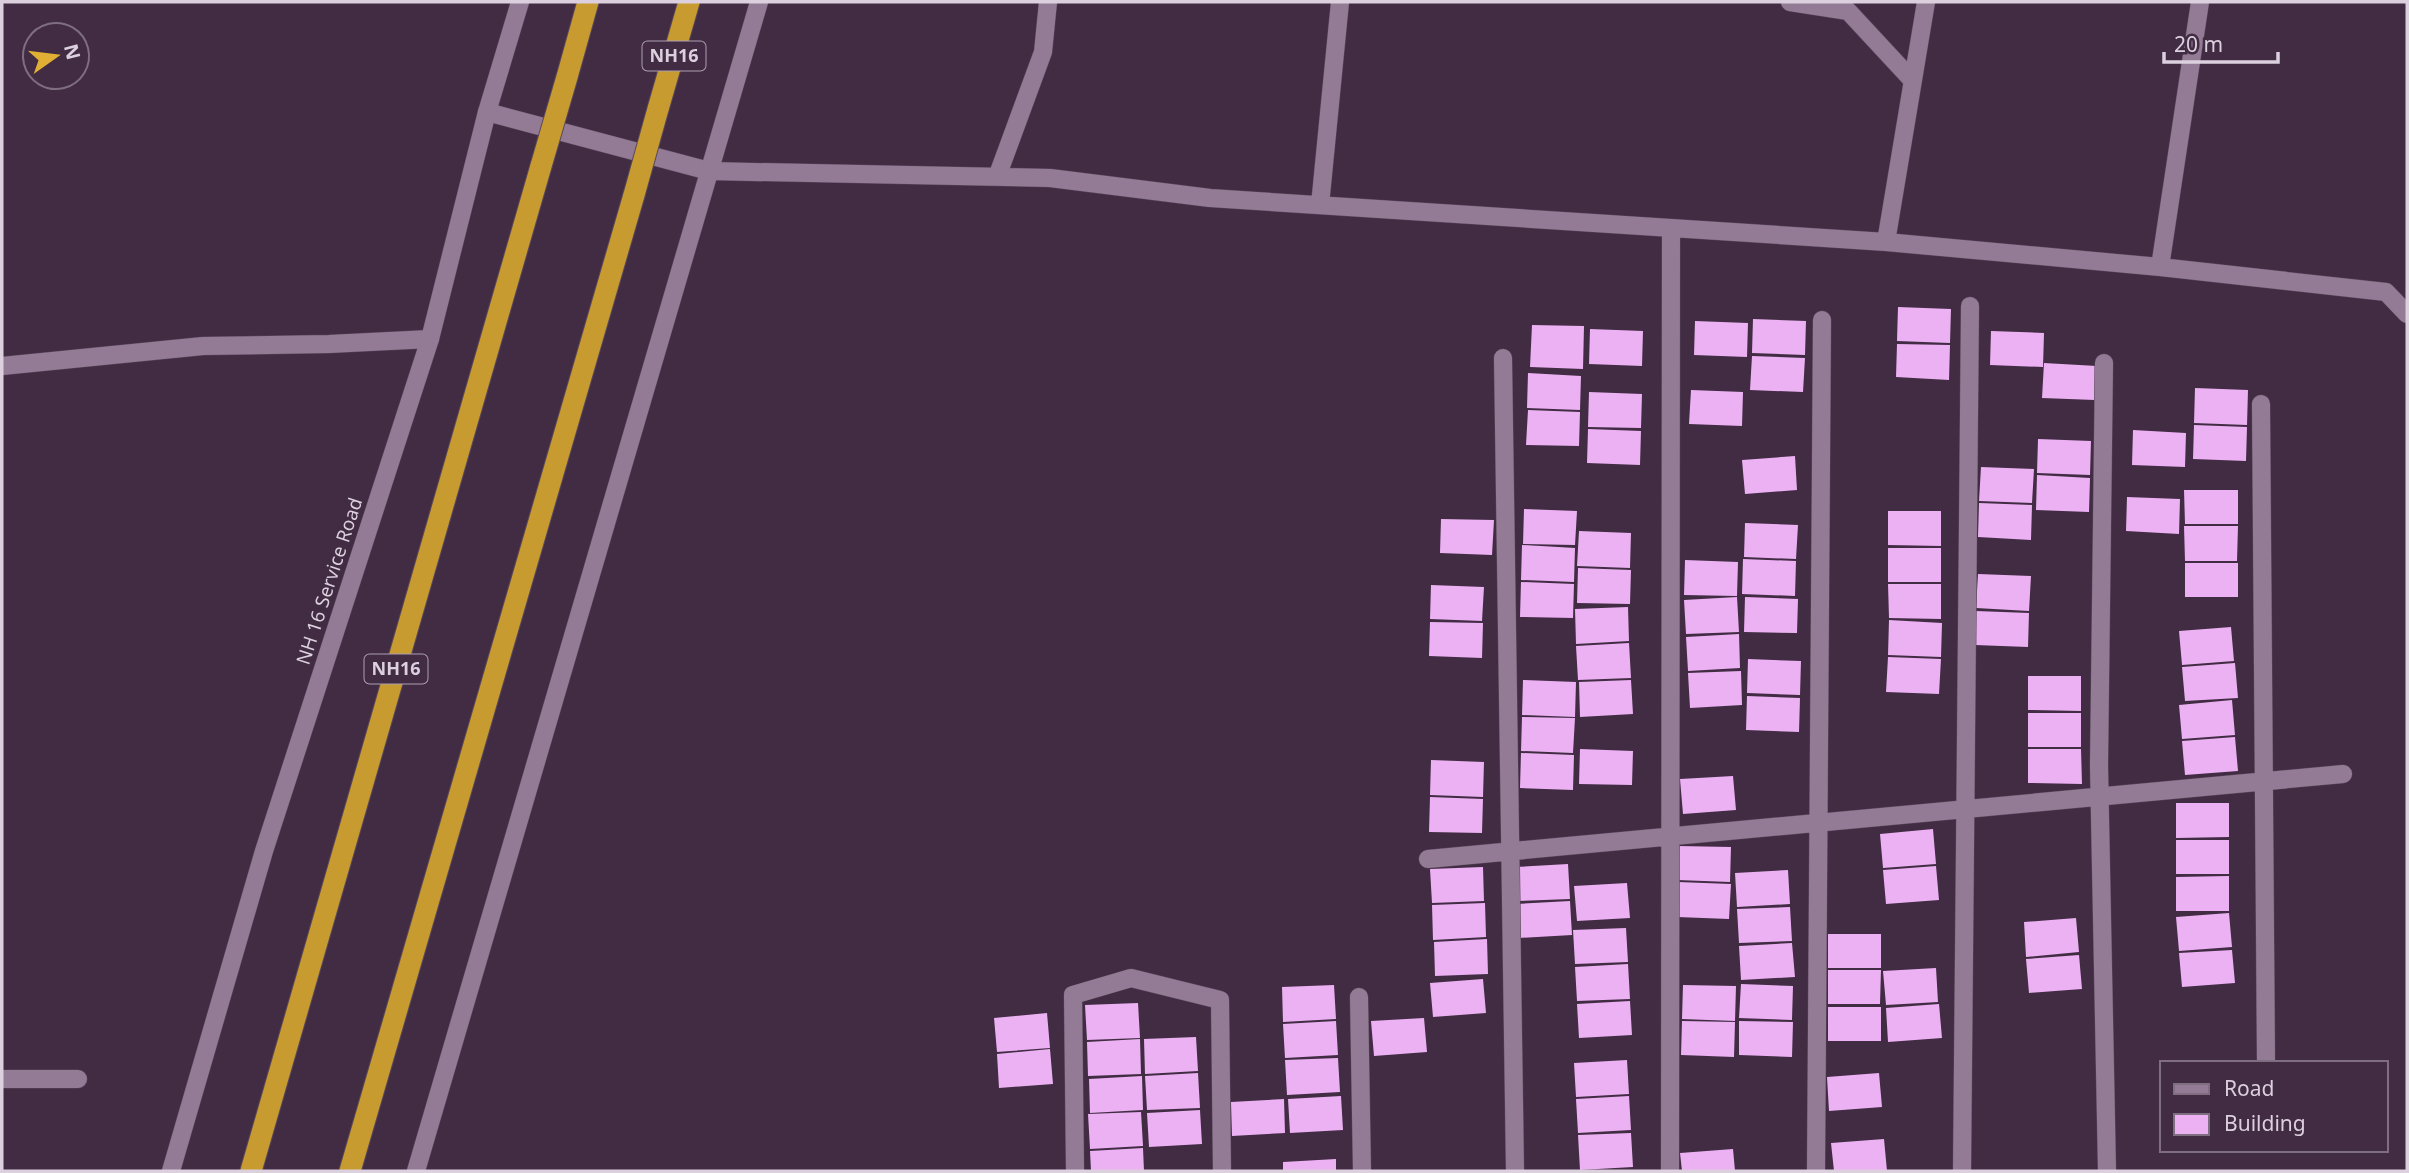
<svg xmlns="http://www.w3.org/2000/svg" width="2409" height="1173" font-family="'Noto Sans',sans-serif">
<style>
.building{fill:#ecb1f3}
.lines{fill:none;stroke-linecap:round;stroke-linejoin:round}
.street-casing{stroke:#5a485c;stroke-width:19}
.secondary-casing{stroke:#5a485c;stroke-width:19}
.highway-casing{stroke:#5a485c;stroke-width:23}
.street{stroke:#937a95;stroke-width:18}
.secondary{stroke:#937a95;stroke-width:18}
.highway{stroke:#c79b2f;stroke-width:21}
.highway-bridge-casing{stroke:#5a485c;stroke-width:23;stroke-linecap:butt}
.highway-bridge{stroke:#c79b2f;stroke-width:21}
.labels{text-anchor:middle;stroke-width:7;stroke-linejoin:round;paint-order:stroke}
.shield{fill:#412c43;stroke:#ae9eb0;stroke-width:2}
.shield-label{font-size:18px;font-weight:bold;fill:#dccfde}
.street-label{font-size:19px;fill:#dccfde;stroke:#412c43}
</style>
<rect width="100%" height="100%" fill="#412c43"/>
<!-- building -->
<path class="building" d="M 1898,307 L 1951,309 L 1950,343 L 1897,341 Z
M 1753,319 L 1806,321 L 1805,355 L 1752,353 Z
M 1695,321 L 1748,323 L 1747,357 L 1694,355 Z
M 1532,325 L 1584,326 L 1583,369 L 1530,367 Z
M 1590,329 L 1643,331 L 1642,366 L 1589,364 Z
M 1991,331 L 2044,333 L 2043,367 L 1990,365 Z
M 1897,344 L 1950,345 L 1949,380 L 1896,377 Z
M 1752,356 L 1805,358 L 1803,392 L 1750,390 Z
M 2044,363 L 2097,366 L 2095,400 L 2042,398 Z
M 1528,373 L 1581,376 L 1580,410 L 1527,408 Z
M 2195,388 L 2248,390 L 2247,425 L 2194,423 Z
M 1691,390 L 1743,392 L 1742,426 L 1689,424 Z
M 1589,392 L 1642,394 L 1641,428 L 1588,427 Z
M 1528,410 L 1580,412 L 1579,446 L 1526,445 Z
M 2194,425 L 2247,427 L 2246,461 L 2193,459 Z
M 1588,429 L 1641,431 L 1640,465 L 1587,463 Z
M 2133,430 L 2186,433 L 2185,467 L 2132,465 Z
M 2038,439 L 2091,441 L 2090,475 L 2037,473 Z
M 1795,456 L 1797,490 L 1745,494 L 1742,460 Z
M 1981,467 L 2034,469 L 2032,503 L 1979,501 Z
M 2037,475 L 2090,478 L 2089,512 L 2036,510 Z
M 2184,490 L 2238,490 L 2238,524 L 2185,524 Z
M 2127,497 L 2180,499 L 2179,534 L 2126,531 Z
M 1979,503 L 2032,505 L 2031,540 L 1978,537 Z
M 1524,509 L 1577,511 L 1575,545 L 1523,544 Z
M 1888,511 L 1941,511 L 1941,546 L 1888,545 Z
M 1441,519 L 1494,520 L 1492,555 L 1440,553 Z
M 1745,523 L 1798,525 L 1796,559 L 1744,557 Z
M 2184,526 L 2238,526 L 2237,561 L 2185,561 Z
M 1579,531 L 1631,533 L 1630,568 L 1577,566 Z
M 1522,545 L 1575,548 L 1574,582 L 1521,580 Z
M 1888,548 L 1941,548 L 1941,582 L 1888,582 Z
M 1743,559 L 1796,561 L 1795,596 L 1742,594 Z
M 1685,560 L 1738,562 L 1737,596 L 1684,595 Z
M 2185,563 L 2238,563 L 2238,597 L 2185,597 Z
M 1578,568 L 1631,570 L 1630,604 L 1577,603 Z
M 1978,574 L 2031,576 L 2029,611 L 1976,608 Z
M 1521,582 L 1574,584 L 1573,618 L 1520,617 Z
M 1888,584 L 1941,584 L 1941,619 L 1889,618 Z
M 1431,585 L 1484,587 L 1482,621 L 1430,619 Z
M 1737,597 L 1739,632 L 1686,634 L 1684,600 Z
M 1745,597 L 1798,599 L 1797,633 L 1744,632 Z
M 1628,607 L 1629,641 L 1576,644 L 1575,609 Z
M 1976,611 L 2029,613 L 2028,647 L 1975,645 Z
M 1889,620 L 1942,623 L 1941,657 L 1888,655 Z
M 1430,622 L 1483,623 L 1482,658 L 1429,656 Z
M 2231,627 L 2234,661 L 2182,665 L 2179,631 Z
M 1739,634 L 1740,668 L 1688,671 L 1686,637 Z
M 1629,643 L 1631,678 L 1578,680 L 1576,646 Z
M 1888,657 L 1941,659 L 1939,694 L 1886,692 Z
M 1748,659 L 1801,661 L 1800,695 L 1747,693 Z
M 2235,663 L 2238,698 L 2185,701 L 2182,667 Z
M 1741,671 L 1742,705 L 1690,708 L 1688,673 Z
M 2028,676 L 2081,676 L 2081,711 L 2028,710 Z
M 1523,680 L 1576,682 L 1575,717 L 1522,715 Z
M 1631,680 L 1633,714 L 1580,717 L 1579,682 Z
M 1747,696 L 1800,698 L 1799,732 L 1746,730 Z
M 2232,700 L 2235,735 L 2182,739 L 2179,705 Z
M 2028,713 L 2081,713 L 2081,747 L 2028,747 Z
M 1522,717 L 1575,718 L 1573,753 L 1521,751 Z
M 2235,737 L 2238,771 L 2185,775 L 2182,741 Z
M 1580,749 L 1633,751 L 1632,785 L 1579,784 Z
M 2028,749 L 2081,749 L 2082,784 L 2028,783 Z
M 1521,753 L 1574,755 L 1573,790 L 1520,788 Z
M 1431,760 L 1484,762 L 1483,797 L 1430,795 Z
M 1733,776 L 1736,810 L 1683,814 L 1680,779 Z
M 1430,797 L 1483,799 L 1482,833 L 1429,832 Z
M 2176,803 L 2229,803 L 2229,837 L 2176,838 Z
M 1933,829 L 1936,864 L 1883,868 L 1880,834 Z
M 2176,840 L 2229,840 L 2229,874 L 2176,874 Z
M 1678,846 L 1731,847 L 1730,882 L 1677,880 Z
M 1568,864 L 1570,899 L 1517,901 L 1515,867 Z
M 1936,866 L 1939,900 L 1886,904 L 1883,870 Z
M 1483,867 L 1484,901 L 1432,903 L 1430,869 Z
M 1788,870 L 1790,904 L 1737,907 L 1735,873 Z
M 2229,876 L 2229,911 L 2176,911 L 2176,877 Z
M 1678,882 L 1731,884 L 1729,919 L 1677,917 Z
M 1627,883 L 1630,918 L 1577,921 L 1574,886 Z
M 1570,901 L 1572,935 L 1519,938 L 1517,904 Z
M 1485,903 L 1486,937 L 1433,940 L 1432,905 Z
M 1790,907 L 1792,941 L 1739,943 L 1737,909 Z
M 2229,913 L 2232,947 L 2179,951 L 2176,917 Z
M 2076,918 L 2079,952 L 2026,957 L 2024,922 Z
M 1626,928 L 1628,962 L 1575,964 L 1573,930 Z
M 1828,934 L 1881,934 L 1881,968 L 1828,968 Z
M 1487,939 L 1488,974 L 1435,976 L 1434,942 Z
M 1792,943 L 1795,977 L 1741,980 L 1739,946 Z
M 2232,950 L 2235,983 L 2182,987 L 2179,953 Z
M 2079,955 L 2082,989 L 2029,993 L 2026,959 Z
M 1628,964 L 1630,999 L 1577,1001 L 1575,967 Z
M 1936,968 L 1938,1002 L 1886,1005 L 1883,971 Z
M 1828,970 L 1881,970 L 1880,1004 L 1828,1004 Z
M 1483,979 L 1486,1013 L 1433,1017 L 1430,983 Z
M 1741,984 L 1793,986 L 1792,1020 L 1739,1018 Z
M 1334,985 L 1336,1019 L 1283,1022 L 1282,987 Z
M 1683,985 L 1736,986 L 1735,1021 L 1682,1019 Z
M 1630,1001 L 1632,1035 L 1579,1038 L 1577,1004 Z
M 1138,1003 L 1140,1038 L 1087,1040 L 1085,1005 Z
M 1939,1004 L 1942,1038 L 1888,1042 L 1886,1008 Z
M 1828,1007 L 1881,1007 L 1881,1041 L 1828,1041 Z
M 1047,1013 L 1050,1048 L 997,1052 L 994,1018 Z
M 1424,1018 L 1427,1052 L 1374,1056 L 1371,1021 Z
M 1336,1021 L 1338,1055 L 1285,1058 L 1283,1024 Z
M 1682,1021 L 1735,1022 L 1734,1057 L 1681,1055 Z
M 1739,1021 L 1793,1022 L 1792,1057 L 1739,1055 Z
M 1196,1037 L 1198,1071 L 1145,1074 L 1144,1039 Z
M 1140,1039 L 1141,1074 L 1088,1076 L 1087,1042 Z
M 1050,1049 L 1053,1084 L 999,1088 L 997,1054 Z
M 1338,1058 L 1340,1092 L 1287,1095 L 1285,1060 Z
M 1627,1060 L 1629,1094 L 1576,1097 L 1574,1063 Z
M 1198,1073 L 1200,1108 L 1147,1110 L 1145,1076 Z
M 1879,1073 L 1882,1107 L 1829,1111 L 1827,1077 Z
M 1142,1076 L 1143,1110 L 1090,1113 L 1089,1079 Z
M 1341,1096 L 1343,1130 L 1290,1133 L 1288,1099 Z
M 1629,1096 L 1631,1130 L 1578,1133 L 1576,1099 Z
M 1284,1099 L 1285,1133 L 1232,1136 L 1231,1102 Z
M 1200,1110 L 1202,1144 L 1149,1147 L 1147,1113 Z
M 1141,1112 L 1143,1146 L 1090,1149 L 1088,1114 Z
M 1631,1133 L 1633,1167 L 1580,1170 L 1578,1135 Z
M 1884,1139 L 1887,1171 L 1834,1171 L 1831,1143 Z
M 1143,1148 L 1144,1171 L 1091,1171 L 1090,1151 Z
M 1733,1149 L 1735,1171 L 1682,1171 L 1680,1153 Z
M 1336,1159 L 1336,1171 L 1283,1171 L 1283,1162 Z"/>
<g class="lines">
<defs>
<path id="street" d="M 1790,2 L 1848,11 L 1913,81
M 487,112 L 709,171 L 1050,178 L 1210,198 L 1886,242 L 2160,267 L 2386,292 L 2407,314
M 997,177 L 1043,52 L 1048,2
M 1320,205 L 1340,2
M 1886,242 L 1926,2
M 2160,267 L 2200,2
M 1503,358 L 1515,1171
M 2104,363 L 2099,766 L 2107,1171
M 2,366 L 203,346 L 329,344 L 430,339
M 2261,404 L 2266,1063
M 1428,859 L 2343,774
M 1359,997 L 1362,1171
M 2,1079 L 78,1079
M 1075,1171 L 1073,995 L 1131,978 L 1220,1000 L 1222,1171
M 1670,1171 L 1671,228
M 1816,1171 L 1822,320
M 1962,1171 L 1970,306"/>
<path id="secondary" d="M 171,1171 L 264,851 L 430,339 L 487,112 L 520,2
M 416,1171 L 759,2"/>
<path id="highway" d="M 567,77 L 588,2
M 658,109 L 689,2
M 251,1171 L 541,166
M 350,1171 L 634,195"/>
</defs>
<!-- street casing -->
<use href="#street" class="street-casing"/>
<!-- secondary casing -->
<use href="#secondary" class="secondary-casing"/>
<!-- highway casing -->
<use href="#highway" class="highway-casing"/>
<!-- street -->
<use href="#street" class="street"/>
<!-- secondary -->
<use href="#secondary" class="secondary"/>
<!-- highway -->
<use href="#highway" class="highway"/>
<defs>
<path id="highway-bridge" d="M 541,166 L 567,77
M 634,195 L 658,109"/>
</defs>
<!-- highway-bridge casing -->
<use href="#highway-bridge" class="highway-bridge-casing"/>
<!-- highway-bridge -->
<use href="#highway-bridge" class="highway-bridge"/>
</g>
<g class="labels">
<!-- shield labels -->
<g class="shield">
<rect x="642.5" y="41.5" width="63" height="29" rx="5"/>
<rect x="364.5" y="654.5" width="63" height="29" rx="5"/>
</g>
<g class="shield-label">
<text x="674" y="62">NH16</text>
<text x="396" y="675">NH16</text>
</g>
<!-- street labels -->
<g class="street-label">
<text transform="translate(329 581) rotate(-72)" y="7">NH 16 Service Road</text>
</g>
</g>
<!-- border -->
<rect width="2409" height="1173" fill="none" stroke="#dccfde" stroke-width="7"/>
<!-- legend -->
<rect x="2160" y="1061" width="228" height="91" fill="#412c43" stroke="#7f6d81" stroke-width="2"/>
<rect x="2174" y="1084" width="35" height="10" fill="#937a95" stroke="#7f6d81" stroke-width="2"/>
<text x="2224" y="1096" font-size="21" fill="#dccfde">Road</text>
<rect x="2174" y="1114" width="35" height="21" fill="#ecb1f3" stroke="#7f6d81" stroke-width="2"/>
<text x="2224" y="1131" font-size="21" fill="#dccfde">Building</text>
<!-- north arrow -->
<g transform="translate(56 56) rotate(76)"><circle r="33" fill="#412c43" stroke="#7f6d81" stroke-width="2"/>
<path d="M0-5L12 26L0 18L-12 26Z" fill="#e1af34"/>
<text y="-10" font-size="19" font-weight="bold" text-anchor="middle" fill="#dccfde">N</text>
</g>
<!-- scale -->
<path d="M2164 52v10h114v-10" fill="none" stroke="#dccfde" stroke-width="3.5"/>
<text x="2174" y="52" font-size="21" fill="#dccfde" stroke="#412c43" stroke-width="5" paint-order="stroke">20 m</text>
</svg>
